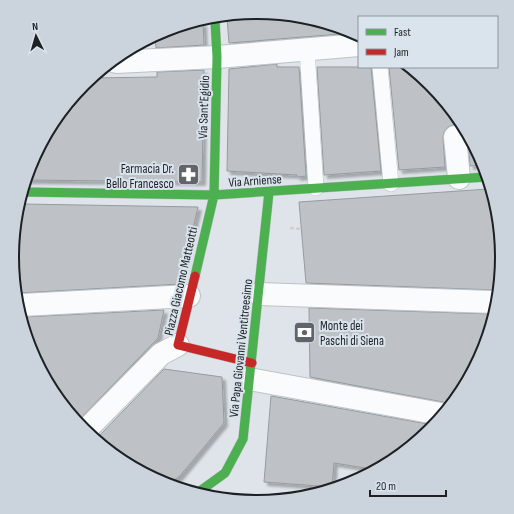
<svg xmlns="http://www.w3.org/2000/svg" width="514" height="514" font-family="'Sofia Sans Condensed',sans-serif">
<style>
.building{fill:#bec2c6;stroke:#969b9f;filter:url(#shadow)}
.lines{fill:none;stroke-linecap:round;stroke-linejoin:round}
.lane-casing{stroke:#bdc2c6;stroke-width:16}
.street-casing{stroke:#bdc2c6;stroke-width:24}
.fast-casing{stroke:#bdc2c6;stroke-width:10}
.jam-casing{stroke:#bdc2c6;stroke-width:10}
.path{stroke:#ced0d0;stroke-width:2.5;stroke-dasharray:4 2;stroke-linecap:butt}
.lane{stroke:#fafbfc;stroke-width:15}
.street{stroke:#fafbfc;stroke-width:22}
.fast{stroke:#4caf50;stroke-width:9}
.jam{stroke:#c62828;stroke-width:9}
.labels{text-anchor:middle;stroke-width:4;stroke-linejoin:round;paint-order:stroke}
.street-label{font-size:13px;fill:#1d2124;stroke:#dae4ed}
.poi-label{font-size:13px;fill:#1d2124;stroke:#dae4ed;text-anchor:end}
.rim{fill:none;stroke:#1d2124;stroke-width:2}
</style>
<defs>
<filter id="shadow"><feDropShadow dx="3.5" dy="3.5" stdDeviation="1" flood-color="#0004"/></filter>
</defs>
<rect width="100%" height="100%" fill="#dee4e9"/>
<!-- building -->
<path class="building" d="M 257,12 L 340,29 L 340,34 L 229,43 L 227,18 Z
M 203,23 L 204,45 L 156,48 L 155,36 L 163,31 Z
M 277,64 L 277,67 L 299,67 L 306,176 L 297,177 L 297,175 L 227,171 L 229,69 Z
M 317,67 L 371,67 L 381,171 L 324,175 Z
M 389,67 L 405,67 L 430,84 L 458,125 L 453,125 L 448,127 L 444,132 L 443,138 L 445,167 L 399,170 Z
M 204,70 L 202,182 L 27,180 L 31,163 L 84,84 L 92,78 L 157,77 L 157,72 Z
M 468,140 L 483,163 L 484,165 L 470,166 Z
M 488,189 L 502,257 L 495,290 L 306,283 L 299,202 Z
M 23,204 L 198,207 L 180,284 L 19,293 L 12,257 Z
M 309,308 L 491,314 L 483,351 L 448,404 L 443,402 L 310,377 Z
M 164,310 L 158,338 L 80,419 L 75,417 L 31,351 L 24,317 Z
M 164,369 L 222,377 L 224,423 L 179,477 L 167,484 L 163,483 L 96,439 Z
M 271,396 L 433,425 L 430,430 L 372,469 L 334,463 L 332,487 L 264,482 Z"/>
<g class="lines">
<defs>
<path id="lane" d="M 307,50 L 316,188
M 380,67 L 391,184"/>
<path id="street" d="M 116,62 L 217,57 L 359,45
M 455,137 L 459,178
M 259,294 L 493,302
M 22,305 L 189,296
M 249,379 L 441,414
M 85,431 L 161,354 L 178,345"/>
<path id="fast" d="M 25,192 L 214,195 L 217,57 L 215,20
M 195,276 L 214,195 L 486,177
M 200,491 L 225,473 L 243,439 L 269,192"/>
<path id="jam" d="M 195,276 L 178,345 L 252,363"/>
</defs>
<!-- lane casing -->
<use href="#lane" class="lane-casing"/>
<!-- street casing -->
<use href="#street" class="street-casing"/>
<!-- fast casing -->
<use href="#fast" class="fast-casing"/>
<!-- jam casing -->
<use href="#jam" class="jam-casing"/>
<!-- path -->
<path class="path" d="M 290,228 L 301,229"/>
<!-- lane -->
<use href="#lane" class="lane"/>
<!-- street -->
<use href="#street" class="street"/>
<!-- fast -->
<use href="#fast" class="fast"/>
<!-- jam -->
<use href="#jam" class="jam"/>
</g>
<!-- icons -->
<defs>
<symbol id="pharmacy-square" viewBox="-11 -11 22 22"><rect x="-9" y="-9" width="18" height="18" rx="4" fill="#616569" stroke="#dae4ed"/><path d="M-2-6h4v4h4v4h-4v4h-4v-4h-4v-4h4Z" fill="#fff"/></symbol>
<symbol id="bank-square" viewBox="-11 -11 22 22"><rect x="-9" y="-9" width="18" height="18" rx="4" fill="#616569" stroke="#dae4ed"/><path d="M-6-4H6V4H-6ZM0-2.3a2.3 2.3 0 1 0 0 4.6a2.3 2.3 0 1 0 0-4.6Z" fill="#fff"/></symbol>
</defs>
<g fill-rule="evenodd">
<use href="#pharmacy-square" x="176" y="162" width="25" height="25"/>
<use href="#bank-square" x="292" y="320" width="25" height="25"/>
</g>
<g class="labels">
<!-- street labels -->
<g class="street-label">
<text transform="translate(203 107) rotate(-88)" y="5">Via Sant'Egidio</text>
<text transform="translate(255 180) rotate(-4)" y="5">Via Arniense</text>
<text transform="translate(180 281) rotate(-77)" y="5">Piazza Giacomo Matteotti</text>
<text transform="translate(240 348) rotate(-84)" y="5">Via Papa Giovanni Ventitreesimo</text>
</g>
<!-- poi labels -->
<g class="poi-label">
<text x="174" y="173">Farmacia Dr.<tspan x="174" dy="15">Bello Francesco</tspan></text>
<text x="320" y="330" text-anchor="start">Monte dei<tspan x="320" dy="15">Paschi di Siena</tspan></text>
</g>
</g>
<!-- crop -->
<path d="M0 0H514V514H0ZM19 257a238 238 0 1 1 476 0a238 238 0 1 1-476 0Z" fill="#cbd4dd" fill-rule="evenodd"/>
<path class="rim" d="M19 257a238 238 0 1 1 476 0a238 238 0 1 1-476 0Z"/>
<!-- legend -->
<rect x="358" y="16" width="140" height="52" fill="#dae4ed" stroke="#8e969d"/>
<rect x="366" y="29" width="20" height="6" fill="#4caf50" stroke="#8e969d"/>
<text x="394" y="36" font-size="12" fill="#1d2124">Fast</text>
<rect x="366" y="49" width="20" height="6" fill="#c62828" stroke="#8e969d"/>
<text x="394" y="56" font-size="12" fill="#1d2124">Jam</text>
<!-- north arrow -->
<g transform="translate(36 36) rotate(355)" stroke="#dae4ed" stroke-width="3" paint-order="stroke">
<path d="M0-3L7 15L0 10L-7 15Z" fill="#1d2124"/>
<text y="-6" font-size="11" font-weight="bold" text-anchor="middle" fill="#1d2124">N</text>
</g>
<!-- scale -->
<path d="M370 490v6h76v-6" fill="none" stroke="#1d2124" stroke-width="2"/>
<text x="376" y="490" font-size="12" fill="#1d2124" stroke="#dae4ed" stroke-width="3" paint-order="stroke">20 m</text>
</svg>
